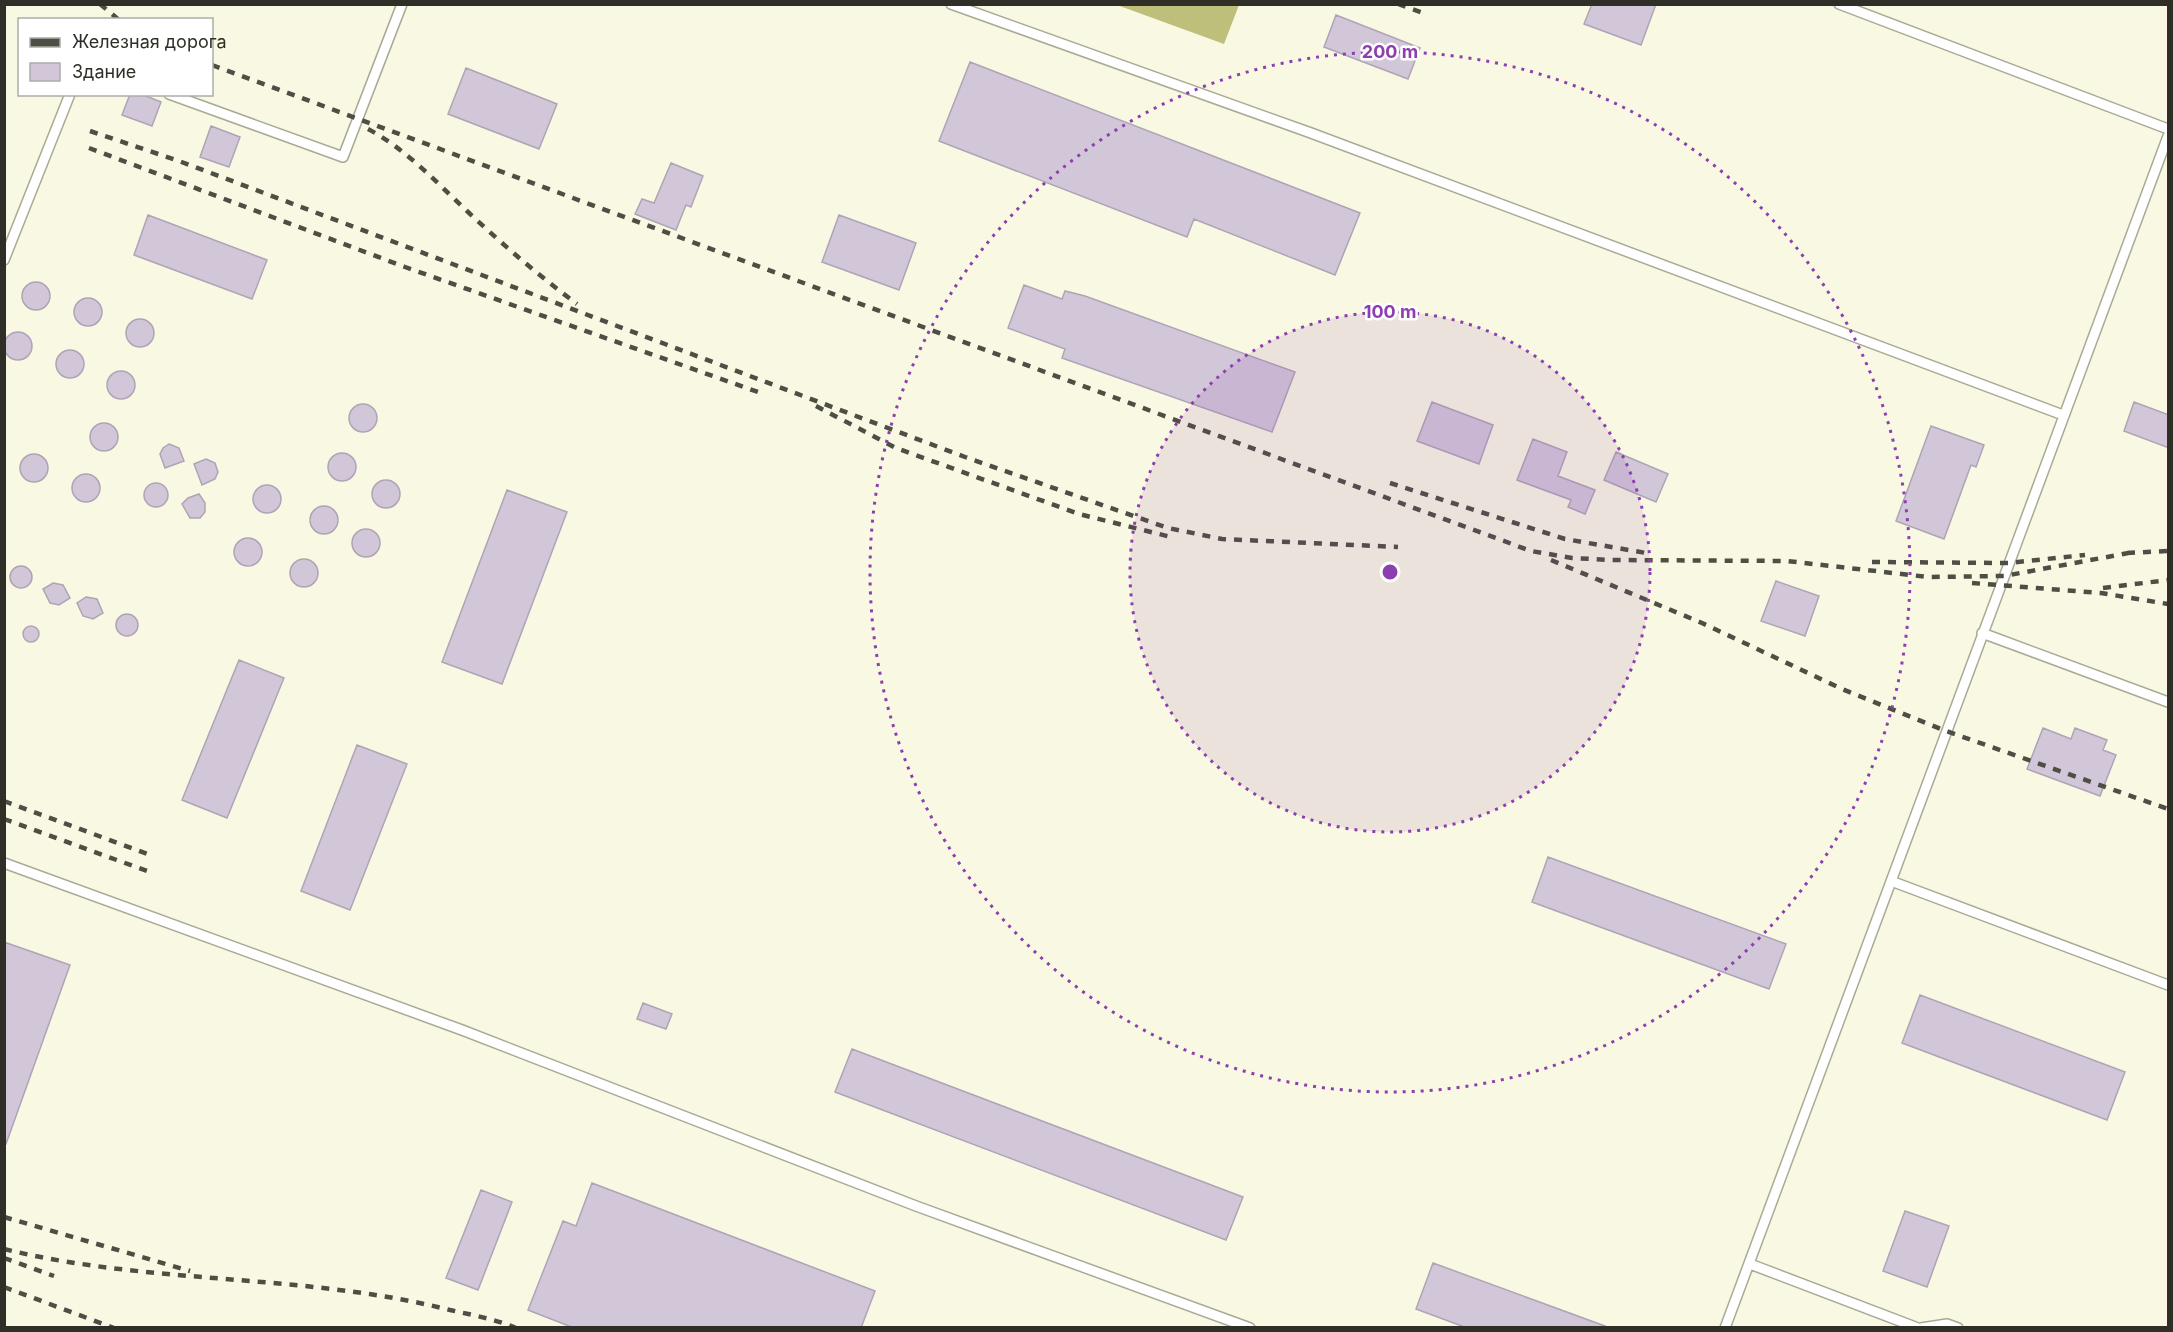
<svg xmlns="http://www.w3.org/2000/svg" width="2173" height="1332" font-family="Inter,sans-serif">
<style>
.forest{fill:#bfbf7c}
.building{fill:#d2c6d9;stroke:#afa4b6;stroke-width:1.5}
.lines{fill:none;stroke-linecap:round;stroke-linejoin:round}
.lane-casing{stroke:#a9aa95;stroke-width:12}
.lane{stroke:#fff;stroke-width:9}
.rail{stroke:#4e4e44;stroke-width:4.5;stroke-dasharray:8 8;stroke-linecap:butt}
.ring{fill:none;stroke:#8d3faf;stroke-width:3;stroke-dasharray:3 6}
.centre{fill:#8d3faf;stroke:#fff;stroke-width:3}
.ring-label{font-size:18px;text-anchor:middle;font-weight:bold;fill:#8d3faf;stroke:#fff;stroke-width:5;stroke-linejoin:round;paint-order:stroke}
</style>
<rect width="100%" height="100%" fill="#f9f9e3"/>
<!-- forest -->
<path class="forest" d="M 1117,5 L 1239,4 L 1239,5 L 1224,44 Z"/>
<!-- building -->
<path class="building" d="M 1592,4 L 1656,4 L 1641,45 L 1584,24 Z
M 1336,15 L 1420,48 L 1408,79 L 1324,47 Z
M 970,62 L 1360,213 L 1335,275 L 1194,219 L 1187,237 L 939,141 Z
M 466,68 L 557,104 L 539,149 L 448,114 Z
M 130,94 L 141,94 L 161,102 L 152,126 L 122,115 Z
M 211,126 L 240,137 L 229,167 L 200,157 Z
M 671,163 L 703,176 L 691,207 L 686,205 L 676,230 L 635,214 L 642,199 L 654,203 Z
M 148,215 L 267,260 L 252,299 L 134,255 Z
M 839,215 L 916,243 L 899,290 L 822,262 Z
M22 296a14 14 0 1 1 28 0a14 14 0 1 1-28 0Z
M 1024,285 L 1062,299 L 1065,291 L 1085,296 L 1295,372 L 1272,432 L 1062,358 L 1065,349 L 1008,328 Z
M74 312a14 14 0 1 1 28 0a14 14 0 1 1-28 0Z
M126 333a14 14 0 1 1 28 0a14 14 0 1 1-28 0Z
M4 346a14 14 0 1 1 28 0a14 14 0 1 1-28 0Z
M56 364a14 14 0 1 1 28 0a14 14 0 1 1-28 0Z
M107 385a14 14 0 1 1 28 0a14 14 0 1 1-28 0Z
M 1432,402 L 1493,425 L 1479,464 L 1417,441 Z
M 2134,402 L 2169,415 L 2169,448 L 2124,431 Z
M349 418a14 14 0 1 1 28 0a14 14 0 1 1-28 0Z
M90 437a14 14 0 1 1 28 0a14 14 0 1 1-28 0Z
M 1931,426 L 1984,445 L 1976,467 L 1971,465 L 1944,539 L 1896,521 Z
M 1533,439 L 1567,452 L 1558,476 L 1595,490 L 1585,514 L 1568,507 L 1571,500 L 1517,480 Z
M 169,444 L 179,448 L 184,461 L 165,468 L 160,454 L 163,448 Z
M 1616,452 L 1668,474 L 1656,502 L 1604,480 Z
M328 467a14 14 0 1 1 28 0a14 14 0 1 1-28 0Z
M20 468a14 14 0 1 1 28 0a14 14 0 1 1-28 0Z
M 206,459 L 215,463 L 218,472 L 215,479 L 202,485 L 194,464 Z
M72 488a14 14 0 1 1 28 0a14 14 0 1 1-28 0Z
M372 494a14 14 0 1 1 28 0a14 14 0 1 1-28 0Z
M144 495a12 12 0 1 1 24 0a12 12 0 1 1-24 0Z
M253 499a14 14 0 1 1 28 0a14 14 0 1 1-28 0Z
M 507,490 L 567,512 L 502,684 L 442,662 Z
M 199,494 L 205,503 L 205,512 L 200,518 L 190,518 L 182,504 L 188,498 Z
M310 520a14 14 0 1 1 28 0a14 14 0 1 1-28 0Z
M352 543a14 14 0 1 1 28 0a14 14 0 1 1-28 0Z
M234 552a14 14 0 1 1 28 0a14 14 0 1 1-28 0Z
M290 573a14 14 0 1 1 28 0a14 14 0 1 1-28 0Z
M10 577a11 11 0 1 1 22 0a11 11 0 1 1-22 0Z
M 1776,581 L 1819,596 L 1805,636 L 1761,621 Z
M 53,583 L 63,585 L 70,598 L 59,605 L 50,603 L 43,589 Z
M 86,597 L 97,599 L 103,613 L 93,619 L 83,616 L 77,603 Z
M116 625a11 11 0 1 1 22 0a11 11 0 1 1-22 0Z
M23 634a8 8 0 1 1 16 0a8 8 0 1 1-16 0Z
M 239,660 L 284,678 L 227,818 L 182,800 Z
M 2043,728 L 2071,739 L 2075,728 L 2107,740 L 2103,750 L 2116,755 L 2100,796 L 2027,769 Z
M 357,745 L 407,764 L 350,910 L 301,891 Z
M 1548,857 L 1786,944 L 1769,989 L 1532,902 Z
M 4,942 L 70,965 L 6,1144 L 4,1144 Z
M 1920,995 L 2125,1072 L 2107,1120 L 1902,1043 Z
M 643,1003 L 672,1014 L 666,1029 L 637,1019 Z
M 852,1049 L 1243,1197 L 1226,1240 L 835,1092 Z
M 592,1183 L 875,1291 L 861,1328 L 574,1328 L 528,1310 L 563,1221 L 576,1226 Z
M 481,1190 L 512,1202 L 478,1290 L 446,1278 Z
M 1905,1211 L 1949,1226 L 1927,1287 L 1883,1271 Z
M 1433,1263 L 1605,1326 L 1604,1328 L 1467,1328 L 1416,1309 Z"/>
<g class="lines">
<defs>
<path id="lane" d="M 951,4 L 1311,133 L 2063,415
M 1839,4 L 2168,129
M 169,94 L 343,157 L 402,4
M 4,260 L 70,94
M 1982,633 L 2168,702
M 4,863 L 462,1030 L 916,1206 L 1250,1328
M 1891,881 L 2168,985
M 1750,1264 L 1918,1328
M 1725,1328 L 2168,136
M 1921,1328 L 1947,1324 L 1958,1328"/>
</defs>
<!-- lane casing -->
<use href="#lane" class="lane-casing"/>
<!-- lane -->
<use href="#lane" class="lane"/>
<!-- rail -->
<path class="rail" d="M 100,4 L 119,20
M 1398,4 L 1423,13
M 212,65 L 1531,551 L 1572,558 L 1611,560 L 1787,561 L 1928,577 L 2004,576 L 2134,552
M 368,129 C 406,149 436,182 467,211 C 502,244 538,275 577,304
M 90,131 L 179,161 L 965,457 L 1168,528 L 1222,539 L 1398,547
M 89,148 L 405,267 L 758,392
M 816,406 L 896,448 L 1079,514 L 1175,538
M 1390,483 L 1565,539 L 1652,554
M 2127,553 L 2168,551
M 1551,560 L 1702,623 L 1842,689 L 1946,731 L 2168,809
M 1872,562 L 2008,563 L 2085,555
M 1972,583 L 2101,593 L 2168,604
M 2103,588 L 2168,580
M 4,801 L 153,856
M 4,819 L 147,871
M 4,1217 L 190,1271
M 4,1249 C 151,1285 304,1273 450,1310 C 472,1315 495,1319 516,1328
M 4,1258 L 54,1276
M 4,1287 L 114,1328"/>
</g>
<!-- distance rings -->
<circle cx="1390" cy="572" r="260" fill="#8d3faf" fill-opacity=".12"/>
<g class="ring">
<circle cx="1390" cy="572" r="260"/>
<circle cx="1390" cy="572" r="520"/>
</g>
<circle cx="1390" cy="572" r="9" class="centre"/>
<g class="ring-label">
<text x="1390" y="58">200 m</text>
<text x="1390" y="318">100 m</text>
</g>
<!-- border -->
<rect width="2173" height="1332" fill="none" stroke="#2f2f27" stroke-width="12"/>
<!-- legend -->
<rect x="18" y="18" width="195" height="78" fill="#ffffff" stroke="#acaca9" stroke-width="1.5"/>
<rect x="30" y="38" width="30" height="9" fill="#4e4e44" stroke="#acaca9" stroke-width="1.5"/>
<text x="72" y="48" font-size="18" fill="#2f2f27">Железная дорога</text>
<rect x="30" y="63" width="30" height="18" fill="#d2c6d9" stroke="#acaca9" stroke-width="1.5"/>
<text x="72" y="78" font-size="18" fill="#2f2f27">Здание</text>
</svg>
